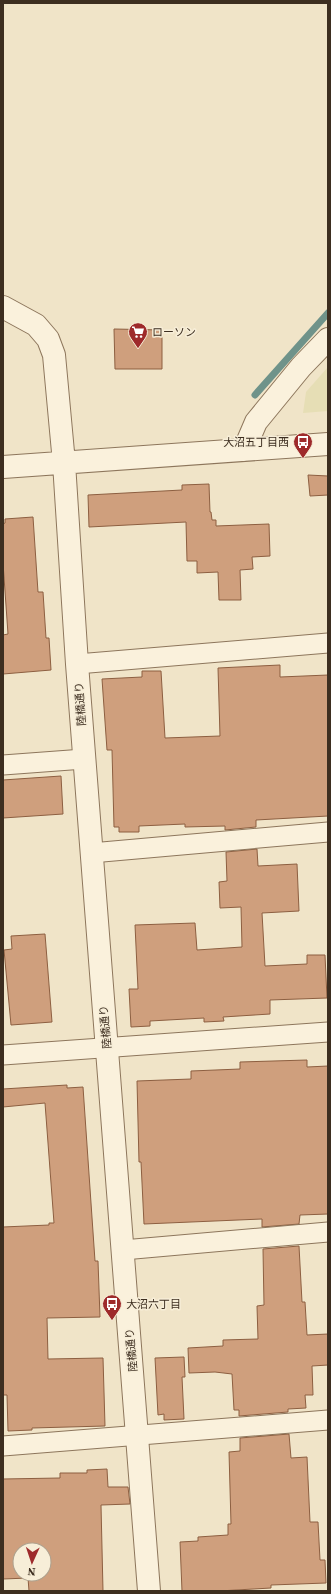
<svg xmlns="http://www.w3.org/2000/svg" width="331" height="1594" font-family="'Source Serif 4','Noto Sans JP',serif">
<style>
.farmland{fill:#e6deb5}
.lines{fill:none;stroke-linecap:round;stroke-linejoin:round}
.stream{stroke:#6f938a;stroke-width:7}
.building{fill:#cf9f7d;stroke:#8d5f41;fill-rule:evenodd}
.minor-casing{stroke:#8d765c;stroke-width:21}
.tertiary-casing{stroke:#8d765c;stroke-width:24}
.minor{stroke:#faf1dc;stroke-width:19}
.tertiary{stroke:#faf1dc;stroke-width:22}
.labels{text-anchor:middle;stroke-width:3;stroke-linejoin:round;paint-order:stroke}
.poi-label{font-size:11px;fill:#3d2e20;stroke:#f7eed8;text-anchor:start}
.street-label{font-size:11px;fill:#3d2e20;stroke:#f7eed8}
</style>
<rect width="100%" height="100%" fill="#f0e4c8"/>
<!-- farmland -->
<path class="farmland" d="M 328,367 L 328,411 L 303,413 L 306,392 Z"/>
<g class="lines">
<!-- stream -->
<path class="stream" d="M 255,395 L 328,313"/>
</g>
<!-- building -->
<path class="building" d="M 114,329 L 162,330 L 162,369 L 115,369 Z
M 308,475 L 328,476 L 328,495 L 310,496 Z
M 209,484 L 210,512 L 211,512 L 212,520 L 216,520 L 216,526 L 269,524 L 270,556 L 252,557 L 253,569 L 240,570 L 241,600 L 219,600 L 218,572 L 197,573 L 197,561 L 187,561 L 186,522 L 89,527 L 88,495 L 182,490 L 182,485 Z
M 33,517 L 38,592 L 43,592 L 46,638 L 49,638 L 51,670 L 3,674 L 3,635 L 8,634 L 3,563 L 3,524 L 5,523 L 5,519 Z
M 280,665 L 280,677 L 328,675 L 328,816 L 256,820 L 256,827 L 225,830 L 225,826 L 185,827 L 185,824 L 139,826 L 139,832 L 119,832 L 119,827 L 114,827 L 112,750 L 107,750 L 102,679 L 142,677 L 142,671 L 161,671 L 165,738 L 220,736 L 218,668 Z
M 61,776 L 63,814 L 3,818 L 3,780 Z
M 257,849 L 258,866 L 297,864 L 299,911 L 262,913 L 265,966 L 307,964 L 307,955 L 325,955 L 327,998 L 270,1000 L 270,1014 L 223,1017 L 224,1021 L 204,1022 L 204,1018 L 150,1021 L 150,1026 L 131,1027 L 129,989 L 138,989 L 135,925 L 195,923 L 197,950 L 242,947 L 241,907 L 220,908 L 219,882 L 227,881 L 226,852 Z
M 45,934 L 52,1022 L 11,1025 L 4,950 L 12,949 L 11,936 Z
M 307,1060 L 307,1067 L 328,1066 L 328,1214 L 300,1215 L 299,1224 L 262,1227 L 262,1219 L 144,1224 L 141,1162 L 139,1162 L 137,1081 L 191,1079 L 191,1071 L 240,1069 L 240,1062 Z
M 67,1085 L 67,1088 L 83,1087 L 95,1261 L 98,1261 L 100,1317 L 47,1318 L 48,1359 L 103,1358 L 105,1426 L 32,1428 L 32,1430 L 8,1431 L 7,1395 L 3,1395 L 3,1227 L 49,1225 L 49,1223 L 54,1223 L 45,1103 L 3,1107 L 3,1089 Z
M 299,1246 L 302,1302 L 305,1302 L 307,1335 L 328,1334 L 328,1365 L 312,1366 L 313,1395 L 305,1395 L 306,1408 L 288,1409 L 288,1412 L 239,1416 L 239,1410 L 234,1410 L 232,1374 L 215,1372 L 189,1373 L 188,1348 L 223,1346 L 223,1340 L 258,1339 L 257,1306 L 264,1305 L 263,1249 Z
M 184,1357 L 185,1377 L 182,1377 L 184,1419 L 164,1420 L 164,1414 L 158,1415 L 155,1358 Z
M 289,1434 L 291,1458 L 307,1457 L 310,1522 L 318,1522 L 320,1560 L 325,1560 L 326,1583 L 271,1585 L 271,1588 L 219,1591 L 182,1591 L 180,1542 L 198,1541 L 198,1537 L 228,1535 L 228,1524 L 231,1524 L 229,1452 L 240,1451 L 240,1438 Z
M 107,1469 L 108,1487 L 128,1487 L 130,1504 L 101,1505 L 103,1591 L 29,1591 L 28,1578 L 3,1579 L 3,1479 L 60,1478 L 60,1473 L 87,1473 L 87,1470 ZM 20,1550 L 44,1550 L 44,1574 L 20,1574 Z"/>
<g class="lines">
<defs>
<path id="minor" d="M 77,664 L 328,643
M 3,765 L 84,759
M 91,853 L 328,832
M 3,1055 L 328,1032
M 123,1250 L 328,1232
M 3,1446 L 328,1420"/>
<path id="tertiary" d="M 3,307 L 36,325 L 48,339 L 54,355 L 64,463 L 77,664 L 149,1591
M 244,450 L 256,422 L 301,367 L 328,339
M 3,467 L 328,444"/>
</defs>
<!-- minor casing -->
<use href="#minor" class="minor-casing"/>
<!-- tertiary casing -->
<use href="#tertiary" class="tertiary-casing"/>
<!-- minor -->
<use href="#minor" class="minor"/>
<!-- tertiary -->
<use href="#tertiary" class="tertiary"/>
</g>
<!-- icons -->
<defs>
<symbol id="supermarket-pin" viewBox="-11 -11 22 30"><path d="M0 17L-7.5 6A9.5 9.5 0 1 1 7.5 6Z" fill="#9e2a2b" stroke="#f7eed8"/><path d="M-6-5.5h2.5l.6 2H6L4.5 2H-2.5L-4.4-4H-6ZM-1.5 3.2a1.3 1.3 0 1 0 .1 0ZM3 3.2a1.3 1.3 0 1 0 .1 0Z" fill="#fff"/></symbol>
<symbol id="bus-pin" viewBox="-11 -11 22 30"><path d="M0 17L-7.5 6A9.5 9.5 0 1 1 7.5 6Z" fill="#9e2a2b" stroke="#f7eed8"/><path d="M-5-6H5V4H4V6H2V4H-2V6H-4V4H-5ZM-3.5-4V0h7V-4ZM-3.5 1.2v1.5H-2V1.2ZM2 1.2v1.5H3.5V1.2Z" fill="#fff"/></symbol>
</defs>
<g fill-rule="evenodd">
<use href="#supermarket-pin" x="127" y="321" width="22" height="30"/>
<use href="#bus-pin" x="292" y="431" width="22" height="30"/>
<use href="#bus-pin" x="101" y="1293" width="22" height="30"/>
</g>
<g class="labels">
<!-- poi labels -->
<g class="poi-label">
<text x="152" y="336">ローソン</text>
<text x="289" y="446" text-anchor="end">大沼五丁目西</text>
<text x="126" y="1308">大沼六丁目</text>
</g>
<!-- street labels -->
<g class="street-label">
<text transform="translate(80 704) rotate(-94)" y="4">陸橋通り</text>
<text transform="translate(105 1027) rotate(-95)" y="4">陸橋通り</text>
<text transform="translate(131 1350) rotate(-95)" y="4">陸橋通り</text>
</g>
</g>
<!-- border -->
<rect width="331" height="1594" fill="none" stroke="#3d2e20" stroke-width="8"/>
<!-- north arrow -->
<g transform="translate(32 1562) rotate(183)"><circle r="19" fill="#f7eed8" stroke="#ada18e"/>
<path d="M0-3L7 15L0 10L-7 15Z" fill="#9e2a2b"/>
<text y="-6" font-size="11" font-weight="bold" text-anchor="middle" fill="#3d2e20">N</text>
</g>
</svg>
